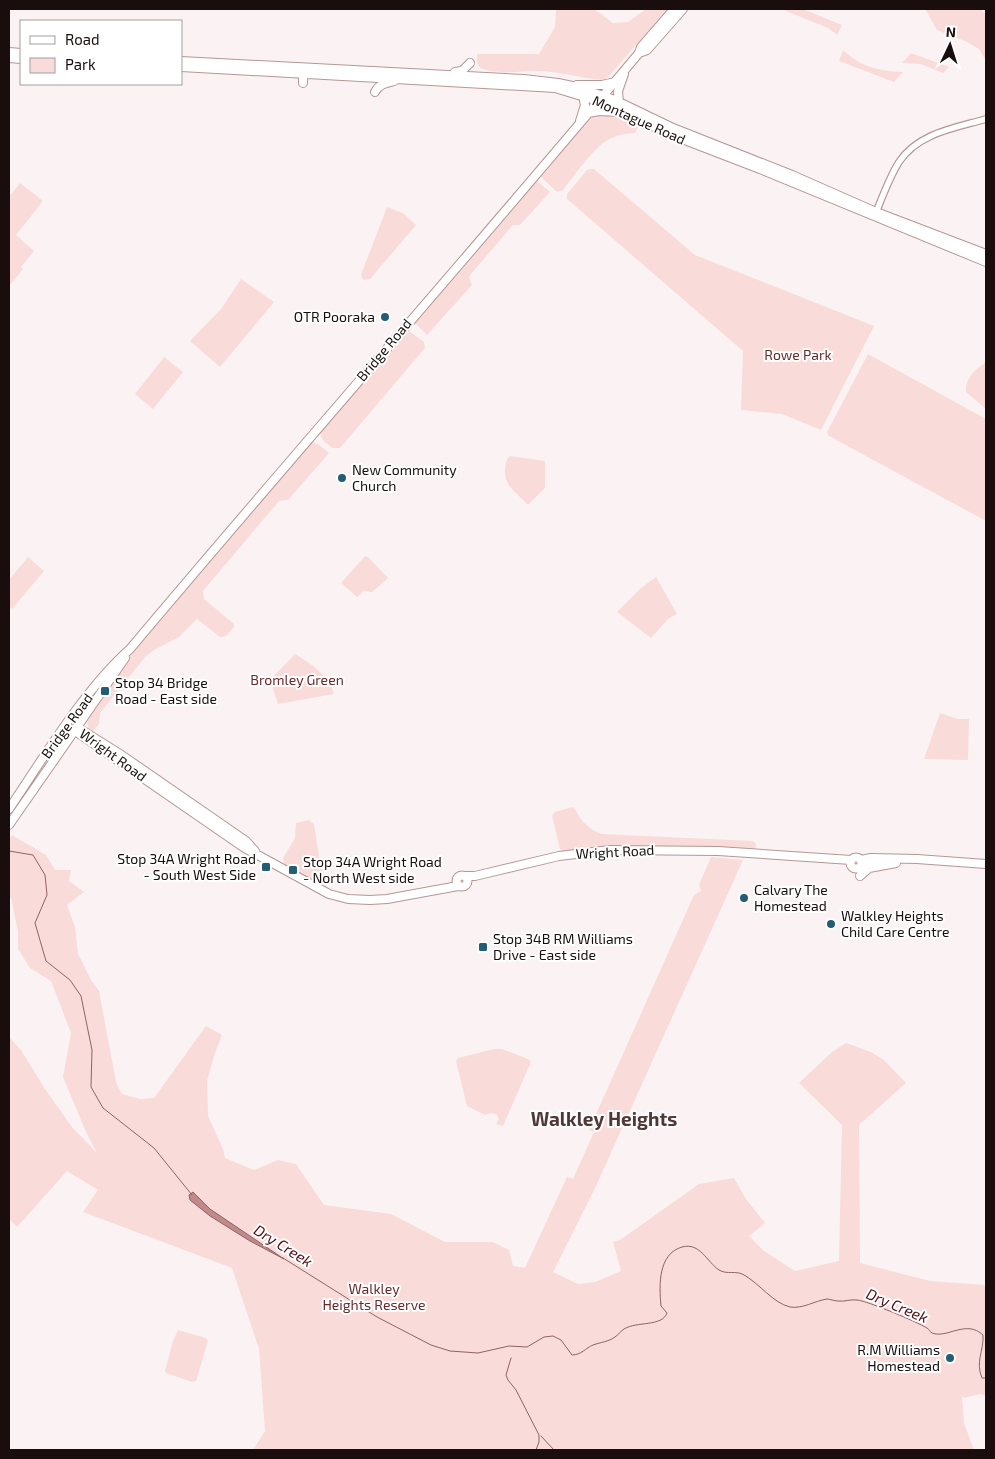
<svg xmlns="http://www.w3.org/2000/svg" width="995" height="1459" font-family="'Exo 2',sans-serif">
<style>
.green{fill:#f9dbda}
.water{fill:#c08a8a;stroke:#8e6464}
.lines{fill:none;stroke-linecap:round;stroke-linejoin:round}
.stream{stroke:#8e6464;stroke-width:1}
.minor-casing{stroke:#b69695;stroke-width:8}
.major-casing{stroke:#b69695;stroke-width:10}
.minor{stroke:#fff;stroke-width:5.5}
.major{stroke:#fff;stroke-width:8}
.poi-dot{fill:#225d75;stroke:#fff;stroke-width:2}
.labels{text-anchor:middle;stroke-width:4;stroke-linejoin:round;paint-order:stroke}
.street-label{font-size:14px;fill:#190d0d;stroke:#fff}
.poi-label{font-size:14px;fill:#190d0d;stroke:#fff;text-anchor:start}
.park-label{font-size:14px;fill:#6a282c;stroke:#fff}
.water-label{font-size:15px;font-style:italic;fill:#500e16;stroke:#fff}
.district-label{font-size:19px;font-weight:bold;fill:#533737;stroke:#fff}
</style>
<rect width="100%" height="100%" fill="#fbf3f3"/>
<!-- green -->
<path class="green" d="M 556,9 L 594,9 L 613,23 L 628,22 L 646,9 L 667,9 L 609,76 L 604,80 C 583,79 563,72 542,71 C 521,70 501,76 481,68 C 476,66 477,59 477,54 L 539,54 L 555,27 Z
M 781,9 L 803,9 L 842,25 L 837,35 L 828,28 Z
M 925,9 L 980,9 L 986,14 L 986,61 L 979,49 L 967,42 L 937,30 Z
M 843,50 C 861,67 879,71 903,72 L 894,82 L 839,61 Z
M 911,53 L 949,67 L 943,73 L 921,64 L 902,63 Z
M 605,114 L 617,116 L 638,127 L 635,133 C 625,134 616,135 608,140 C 593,148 574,176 563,190 L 557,192 L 541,177 L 591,117 Z
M 590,169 L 594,169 L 695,255 L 874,326 L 821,430 L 782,414 L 741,410 L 743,351 L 567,199 L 567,194 L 587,170 Z
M 537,181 L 550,192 L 520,225 L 513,225 L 471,274 L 469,277 L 472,285 L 427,335 L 414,322 L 534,182 Z
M 20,183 L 43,201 L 16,235 L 34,251 L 21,267 L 23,269 L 9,286 L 9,197 Z
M 387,207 L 403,213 L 416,225 L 370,279 L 363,280 L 361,275 Z
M 241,279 L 274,302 L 220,367 L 190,341 L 221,309 Z
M 409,331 L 424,342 L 425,348 L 340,448 L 332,448 C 327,443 318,439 321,431 L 407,332 Z
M 868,354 L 986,419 L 986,521 L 829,436 L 827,432 Z
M 164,357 L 183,372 L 153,409 L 135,394 Z
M 985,363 L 986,363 L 986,409 L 966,392 C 965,379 974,370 985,363 Z
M 312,442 L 318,444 L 329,453 L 288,500 L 279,501 L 203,591 L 204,599 L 234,624 L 234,627 L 226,636 L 220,637 L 197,619 L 179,637 L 154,650 L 146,656 L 100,713 L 99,724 L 92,732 L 88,727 L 87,719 L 119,671 L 148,634 Z
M 510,456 L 545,461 L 545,488 L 528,505 C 512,488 500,484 507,459 Z
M 365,556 L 368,557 L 388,578 L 372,592 L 364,591 L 357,597 L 341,583 Z
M 28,557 L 44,571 L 12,609 L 9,606 L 9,580 Z
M 656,577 L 677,614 L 668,619 L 651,638 L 617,612 L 641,588 Z
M 295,654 C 310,663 330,676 334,694 L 278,704 L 270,680 Z
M 940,713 L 958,719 L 969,719 L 968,760 L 924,759 Z
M 572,807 L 574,808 L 583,822 L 593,830 L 601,834 L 753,841 L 756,844 L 755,850 L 624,846 L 563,851 L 560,849 L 552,816 L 555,812 Z
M 309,820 L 314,824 L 319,857 L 325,864 L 316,884 L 284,864 L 283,858 L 295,838 L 296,823 Z
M 12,835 L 46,855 L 55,870 L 71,870 L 69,881 L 84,892 L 67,905 L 75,927 L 78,954 L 91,980 L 99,991 L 116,1082 L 122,1094 L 140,1099 L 154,1098 L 206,1026 L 222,1035 L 215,1053 L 207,1081 L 208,1116 L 223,1149 L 225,1158 L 254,1170 L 278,1160 L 296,1164 L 324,1205 L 391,1214 L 445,1242 L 493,1242 L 509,1250 L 513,1266 L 525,1268 L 567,1177 L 573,1179 L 594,1132 L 589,1130 L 694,895 L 701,891 L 699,885 L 711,857 L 743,860 L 596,1186 L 553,1272 L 578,1284 L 595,1282 L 621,1271 L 613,1242 L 620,1240 L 699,1184 L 734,1178 L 746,1199 L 765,1223 L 749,1236 L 764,1251 L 795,1271 L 839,1261 L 842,1125 L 799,1083 L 832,1052 L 846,1043 L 871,1052 L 884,1060 L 906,1083 L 859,1125 L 860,1263 L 930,1281 L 986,1285 L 986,1396 L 980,1394 L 964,1398 L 962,1396 L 964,1423 L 974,1450 L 253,1450 L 265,1431 L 259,1349 L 232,1268 L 83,1212 L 98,1190 L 67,1171 L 17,1227 L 9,1219 L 9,1037 L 21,1050 L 45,1089 L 72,1127 L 97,1153 L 86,1132 L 63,1077 L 71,1033 L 51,981 L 30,968 L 18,949 L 18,931 L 11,898 L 9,897 L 9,839 Z
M 494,1049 L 502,1049 L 528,1059 L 531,1062 L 503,1126 L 496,1124 L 499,1119 L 496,1114 L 491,1113 L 485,1115 L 467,1106 L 456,1061 L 458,1058 Z
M 178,1330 L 206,1338 L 208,1341 L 196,1381 L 192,1382 L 166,1373 L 165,1371 L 173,1341 Z"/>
<!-- water -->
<path class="water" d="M 193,1192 L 210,1209 L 284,1259 L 250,1241 L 210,1216 L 190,1200 L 189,1195 Z"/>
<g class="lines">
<!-- stream -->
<path class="stream" d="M 9,851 L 33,855 L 45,875 L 47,895 L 35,923 L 46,961 L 70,980 L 81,996 L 92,1050 L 91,1087 L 103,1108 L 154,1148 L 192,1195
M 283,1258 L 377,1317 L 431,1345 L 450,1351 L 478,1353 L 509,1346 L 527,1347 L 544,1337 L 553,1336 L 561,1340 L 572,1355 C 581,1355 586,1348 593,1345 C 601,1342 608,1342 615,1337 C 619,1334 621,1331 624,1329 C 637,1321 662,1327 667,1313 L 661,1306 C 659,1285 658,1254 682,1247 C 700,1242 707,1262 719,1270 C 727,1275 736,1270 744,1275 C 760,1284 773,1303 790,1307 C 803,1309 814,1301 827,1299 C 830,1299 834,1301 838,1301 C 844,1302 850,1299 857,1300 C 868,1301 917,1322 927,1328 C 930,1330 929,1331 932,1333 C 947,1339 966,1319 983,1335 C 984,1351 975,1361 982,1378 L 986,1378
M 511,1358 L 506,1375 L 508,1380 L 516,1390 L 539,1435 L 539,1442 L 536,1450
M 541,1436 L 554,1450"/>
<defs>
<path id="minor" d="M 875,215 C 882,198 889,178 899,162 C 918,133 955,128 986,119"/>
<path id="major" d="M 9,52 L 21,53
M 639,53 L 647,50 L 683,9
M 9,58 L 21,59
M 181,61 L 524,79 L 558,83 L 577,87 L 615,100 L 673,128 L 792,175 L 876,212 L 986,254
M 181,67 L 555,88 L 611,105 L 664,132 L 760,169 L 986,262
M 455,72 L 462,71 L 470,63
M 303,83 L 303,69
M 577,85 L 602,85 L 615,82
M 375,92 C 379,84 386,83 394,81
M 619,102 L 618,91 L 624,74
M 588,113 L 599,111 L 619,112
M 580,121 L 585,105 L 583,96
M 76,728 L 78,733 L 243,847 L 329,894 L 348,899 L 370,900 L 387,899 L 458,886
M 80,729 L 123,756 L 246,841 L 255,851
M 9,809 C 44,757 84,690 130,649 C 298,449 472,253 639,53 L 641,47 L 674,9
M 9,825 L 125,658
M850.5 863a5.5 5.5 0 1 1 11 0a5.5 5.5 0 1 1-11 0Z
M 861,860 L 871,858 L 917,859 L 986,864
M 860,867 L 883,863
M456.5 881a5.5 5.5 0 1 1 11 0a5.5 5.5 0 1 1-11 0Z
M 465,876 L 475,876 L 559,856 L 610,850 L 718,851 L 851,860
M 860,876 L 869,868 L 896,863"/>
</defs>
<!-- minor casing -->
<use href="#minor" class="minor-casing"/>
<!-- major casing -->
<use href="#major" class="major-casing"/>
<!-- minor -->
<use href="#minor" class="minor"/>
<!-- major -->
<use href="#major" class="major"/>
</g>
<!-- markers -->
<g class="poi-dot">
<circle cx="385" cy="317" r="5"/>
<circle cx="342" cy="478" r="5"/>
<rect x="100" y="686" width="10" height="10" rx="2.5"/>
<rect x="261" y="862" width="10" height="10" rx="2.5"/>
<rect x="288" y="865" width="10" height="10" rx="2.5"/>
<circle cx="744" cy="898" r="5"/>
<circle cx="831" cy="924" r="5"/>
<rect x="478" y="942" width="10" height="10" rx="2.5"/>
<circle cx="950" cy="1358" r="5"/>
</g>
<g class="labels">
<!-- street labels -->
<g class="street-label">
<text transform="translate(639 120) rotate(24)" y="5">Montague Road</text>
<text transform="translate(384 350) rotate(-50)" y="5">Bridge Road</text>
<text transform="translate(67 726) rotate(-54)" y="5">Bridge Road</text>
<text transform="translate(113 755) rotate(36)" y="5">Wright Road</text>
<text transform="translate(615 852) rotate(-3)" y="5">Wright Road</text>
</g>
<!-- poi labels -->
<g class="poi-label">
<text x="375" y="322" text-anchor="end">OTR Pooraka</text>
<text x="352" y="475">New Community<tspan x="352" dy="16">Church</tspan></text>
<text x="115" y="688">Stop 34 Bridge<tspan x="115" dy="16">Road - East side</tspan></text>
<text x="256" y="864" text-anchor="end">Stop 34A Wright Road<tspan x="256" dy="16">- South West Side</tspan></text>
<text x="303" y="867">Stop 34A Wright Road<tspan x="303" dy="16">- North West side</tspan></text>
<text x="754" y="895">Calvary The<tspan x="754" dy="16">Homestead</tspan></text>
<text x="841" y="921">Walkley Heights<tspan x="841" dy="16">Child Care Centre</tspan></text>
<text x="493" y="944">Stop 34B RM Williams<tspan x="493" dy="16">Drive - East side</tspan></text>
<text x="940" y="1355" text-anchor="end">R.M Williams<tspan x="940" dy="16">Homestead</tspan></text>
</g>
<!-- park labels -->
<g class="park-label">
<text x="798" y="360">Rowe Park</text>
<text x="297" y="685">Bromley Green</text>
<text x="374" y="1294">Walkley<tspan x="374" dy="16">Heights Reserve</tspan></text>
</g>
<!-- water labels -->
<g class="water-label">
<text transform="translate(283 1246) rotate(32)" y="5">Dry Creek</text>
<text transform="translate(897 1306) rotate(23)" y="5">Dry Creek</text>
</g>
<!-- district labels -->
<g class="district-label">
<text x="604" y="1126">Walkley Heights</text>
</g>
</g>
<!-- border -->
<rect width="995" height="1459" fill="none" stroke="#190d0d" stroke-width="20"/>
<!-- legend -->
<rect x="20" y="20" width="162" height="65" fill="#ffffff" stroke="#a39e9e"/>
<rect x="30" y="36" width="25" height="8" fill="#ffffff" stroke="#a39e9e"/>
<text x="65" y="45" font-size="15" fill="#190d0d">Road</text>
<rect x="30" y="58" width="25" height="15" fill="#f9dbda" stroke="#a39e9e"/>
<text x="65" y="70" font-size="15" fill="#190d0d">Park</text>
<!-- north arrow -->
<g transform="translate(950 45) rotate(4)" stroke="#ffffff" stroke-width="4" paint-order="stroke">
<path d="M0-4L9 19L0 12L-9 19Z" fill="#190d0d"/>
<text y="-8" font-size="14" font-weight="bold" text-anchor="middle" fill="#190d0d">N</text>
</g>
</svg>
